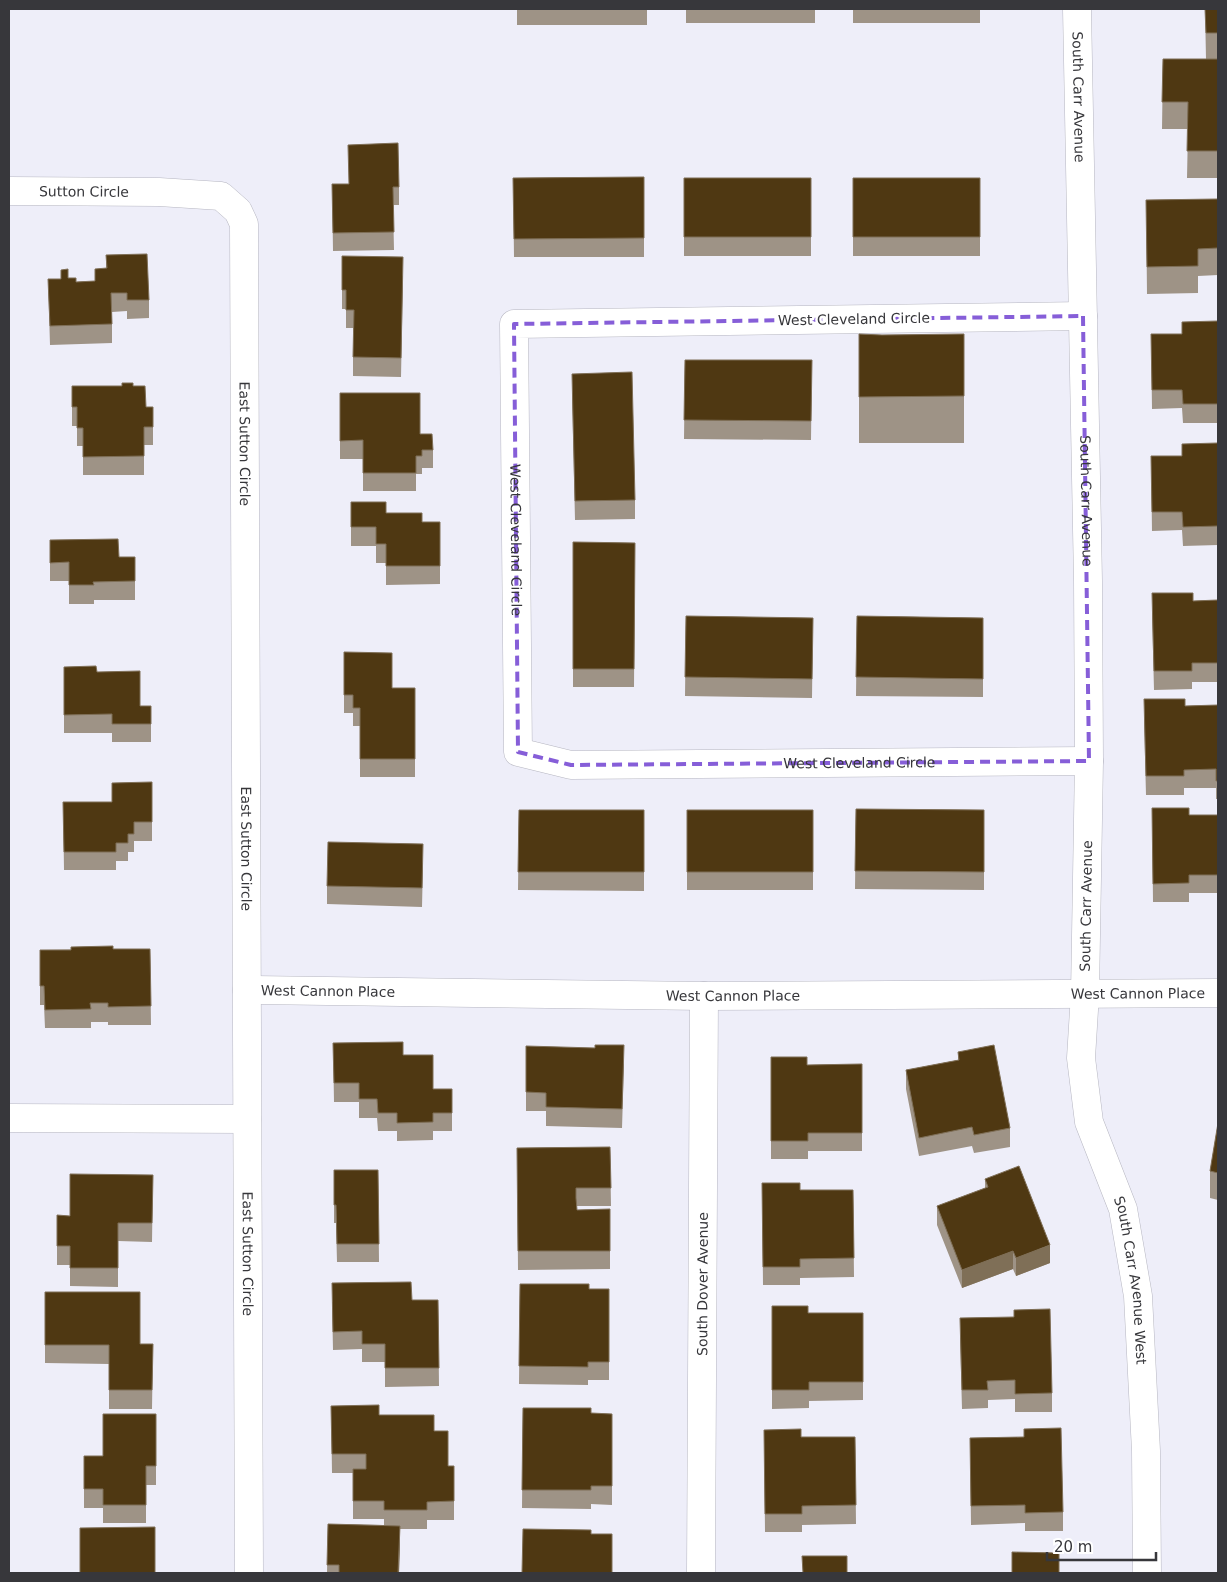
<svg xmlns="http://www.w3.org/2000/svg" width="1227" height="1582" font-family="'DejaVu Sans',sans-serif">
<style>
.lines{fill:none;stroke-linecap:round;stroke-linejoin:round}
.street-casing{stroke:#b6b6c1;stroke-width:29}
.street{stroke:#fff;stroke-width:28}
.wall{fill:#9e9386}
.shaded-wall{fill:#7f6f57}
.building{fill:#4f3812;stroke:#7f6f57}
.marked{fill:none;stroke:#865ed8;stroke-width:4;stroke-dasharray:10 6;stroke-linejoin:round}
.labels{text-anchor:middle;stroke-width:5;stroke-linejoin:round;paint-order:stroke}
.street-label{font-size:14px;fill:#37373b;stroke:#fff}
</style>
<rect width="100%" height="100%" fill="#eeeef9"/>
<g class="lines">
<defs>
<g id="street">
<path id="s1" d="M 1077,9 L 1088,581 L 1089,761 L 1085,994 L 1081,1058 L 1089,1122 L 1123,1209 L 1138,1296 L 1146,1451 L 1147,1573"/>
<path id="s2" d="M 9,191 L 159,192 L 221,196 L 238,211 L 244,224 L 249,1573"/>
<path id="s3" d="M 1083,316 L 514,324 L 518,752 L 571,765 L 1089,761"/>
<path id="s4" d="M 247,990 L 704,996 L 1218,993"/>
<path d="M 9,1118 L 247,1119"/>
<path id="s5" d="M 701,1573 L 704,996"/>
</g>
</defs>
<!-- street casing -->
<use href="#street" class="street-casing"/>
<!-- street -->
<use href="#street" class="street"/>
</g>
<!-- wall -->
<path class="wall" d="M 517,9 L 647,9 L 647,25 L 517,25 Z
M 686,9 L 815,9 L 815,23 L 686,23 Z
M 853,9 L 980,9 L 980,23 L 853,23 Z
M 1205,9 L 1218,9 L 1218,178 L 1187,178 L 1188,129 L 1162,129 L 1163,59 L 1206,59 Z
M 644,177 L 644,257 L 514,257 L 513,178 Z
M 684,178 L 811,178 L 811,256 L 684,256 Z
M 853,178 L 980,178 L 980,256 L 853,256 Z
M 332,184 L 399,187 L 399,205 L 393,205 L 394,250 L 333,251 Z
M 1218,199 L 1218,275 L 1198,276 L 1198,293 L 1147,294 L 1146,200 Z
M 106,255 L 149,300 L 149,318 L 127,319 L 127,311 L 112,312 L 112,343 L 50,345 L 48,279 L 61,279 L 68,278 L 76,282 L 95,281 L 106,268 Z
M 342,256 L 403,276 L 401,377 L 353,376 L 353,328 L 346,328 L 346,309 L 342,309 Z
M 1218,321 L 1218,423 L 1183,423 L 1182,408 L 1152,409 L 1151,334 L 1182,334 Z
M 859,334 L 964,396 L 964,443 L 859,443 Z
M 685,360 L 812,360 L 811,440 L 684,439 Z
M 72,386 L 133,386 L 146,407 L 153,407 L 153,445 L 144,445 L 144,475 L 83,475 L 83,446 L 77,446 L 77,426 L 72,426 Z
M 572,392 L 635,500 L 635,519 L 575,520 Z
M 340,393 L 420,434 L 433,450 L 433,468 L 422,468 L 422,474 L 416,474 L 416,491 L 363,491 L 363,459 L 340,459 Z
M 1218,443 L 1218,545 L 1183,546 L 1182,530 L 1152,531 L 1151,456 L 1182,456 Z
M 351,502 L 386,513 L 422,522 L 440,522 L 440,584 L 386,585 L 386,563 L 376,563 L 376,546 L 351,546 Z
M 50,540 L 119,557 L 135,557 L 135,600 L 94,600 L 94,604 L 69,604 L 69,581 L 50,581 Z
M 573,542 L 635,543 L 634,687 L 573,687 Z
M 1218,600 L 1218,682 L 1192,682 L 1192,689 L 1154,690 L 1152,612 L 1193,601 Z
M 686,616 L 813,618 L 812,698 L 685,696 Z
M 857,616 L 983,618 L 983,697 L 856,696 Z
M 344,652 L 392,688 L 415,688 L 415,777 L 360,777 L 360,726 L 353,726 L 353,713 L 344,713 Z
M 64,667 L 97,672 L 140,706 L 151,706 L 151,742 L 112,742 L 112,733 L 64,733 Z
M 1218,705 L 1218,799 L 1216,799 L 1216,788 L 1184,788 L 1184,795 L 1146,795 L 1144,718 L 1185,706 Z
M 152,782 L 152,841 L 134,841 L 134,852 L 128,852 L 128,861 L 116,861 L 116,870 L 64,870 L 63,802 L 112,802 Z
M 1152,808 L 1189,815 L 1218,815 L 1218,893 L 1189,893 L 1189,902 L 1153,902 Z
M 856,809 L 984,810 L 984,890 L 855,889 Z
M 519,810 L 644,810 L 644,891 L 518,890 Z
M 687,810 L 813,810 L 813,890 L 687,890 Z
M 423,863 L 422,907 L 327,904 L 327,886 Z
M 113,949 L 150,949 L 151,1025 L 108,1025 L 108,1022 L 91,1022 L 91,1028 L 45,1028 L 44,1005 L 40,1005 L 40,950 Z
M 333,1043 L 403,1055 L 433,1089 L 452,1089 L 452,1131 L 433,1131 L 433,1140 L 397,1141 L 397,1131 L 378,1131 L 377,1118 L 359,1118 L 359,1102 L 334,1102 Z
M 595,1048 L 624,1064 L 622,1128 L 546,1126 L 546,1111 L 526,1111 L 526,1092 Z
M 958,1052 L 1010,1128 L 1010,1147 L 974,1153 L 972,1146 L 919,1156 L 906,1089 L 906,1070 L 958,1060 Z
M 771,1057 L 807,1065 L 862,1064 L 862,1151 L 808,1151 L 808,1159 L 771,1159 Z
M 1218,1123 L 1218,1200 L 1210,1198 L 1210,1171 Z
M 610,1147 L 611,1206 L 576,1206 L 577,1210 L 610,1209 L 610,1269 L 518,1270 L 517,1148 Z
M 334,1170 L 378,1170 L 379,1262 L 337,1262 L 336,1223 L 334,1223 Z
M 153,1175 L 152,1242 L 118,1241 L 118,1287 L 70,1286 L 70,1265 L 57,1265 L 57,1246 L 70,1216 Z
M 985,1179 L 1050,1263 L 1016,1276 L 1013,1269 L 962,1288 L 937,1225 L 937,1206 L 985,1188 Z
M 762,1183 L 800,1190 L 853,1190 L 854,1277 L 800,1278 L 800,1285 L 763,1285 Z
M 520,1284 L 589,1289 L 609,1289 L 609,1380 L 588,1380 L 588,1385 L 519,1384 Z
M 45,1292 L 140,1344 L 153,1344 L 152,1409 L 109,1409 L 109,1364 L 45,1363 Z
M 438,1300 L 439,1386 L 385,1387 L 385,1362 L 362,1362 L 362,1349 L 333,1350 L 332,1302 Z
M 772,1306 L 808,1313 L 863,1313 L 863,1400 L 809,1401 L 809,1408 L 772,1409 Z
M 960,1337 L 1052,1393 L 1052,1412 L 1015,1412 L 1015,1399 L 988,1400 L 988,1408 L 962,1409 Z
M 331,1406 L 379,1415 L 434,1431 L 448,1466 L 454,1466 L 454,1520 L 427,1520 L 427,1529 L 400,1529 L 399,1573 L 327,1573 L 328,1524 L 384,1525 L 384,1519 L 353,1519 L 353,1473 L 332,1473 Z
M 523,1408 L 591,1413 L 612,1414 L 612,1505 L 591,1504 L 591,1509 L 522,1508 Z
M 156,1414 L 156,1485 L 146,1485 L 146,1523 L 103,1523 L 103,1508 L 84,1508 L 84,1456 L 103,1456 Z
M 1024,1429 L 1063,1512 L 1063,1531 L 1025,1531 L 1025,1523 L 971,1525 L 970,1438 L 1024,1437 Z
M 764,1430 L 801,1437 L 855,1437 L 856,1524 L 802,1525 L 802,1532 L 765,1532 Z"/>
<!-- shaded-wall -->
<path class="shaded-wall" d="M 1050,1245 L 1050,1263 L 1016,1276 L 1016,1258 Z
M 1013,1251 L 1013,1269 L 962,1288 L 962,1270 Z
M 400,1526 L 400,1545 L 399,1573 L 398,1573 Z"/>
<!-- building -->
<path class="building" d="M 1205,9 L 1218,9 L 1218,33 L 1206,33 Z
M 1163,59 L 1218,59 L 1218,151 L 1187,151 L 1188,102 L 1162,102 Z
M 398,143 L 399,187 L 393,187 L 394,232 L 333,233 L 332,184 L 349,184 L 348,145 Z
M 644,177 L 644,238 L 514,239 L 513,178 Z
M 684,178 L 811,178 L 811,237 L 684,237 Z
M 853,178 L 980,178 L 980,237 L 853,237 Z
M 1218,199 L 1218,248 L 1198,249 L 1198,266 L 1147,267 L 1146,200 Z
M 147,254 L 149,300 L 127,300 L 127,293 L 111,293 L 112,324 L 50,326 L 48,279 L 61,279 L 61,270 L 68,269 L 68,278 L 76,278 L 76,282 L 95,281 L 95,269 L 107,268 L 106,255 Z
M 342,256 L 403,257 L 401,358 L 353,357 L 354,310 L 346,310 L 346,290 L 342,290 Z
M 1218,321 L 1218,404 L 1183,404 L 1182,390 L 1152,390 L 1151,334 L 1182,334 L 1182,322 Z
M 859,334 L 882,335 L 964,334 L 964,396 L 859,397 Z
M 685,360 L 812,360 L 811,421 L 684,420 Z
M 632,372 L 635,500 L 575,501 L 572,374 Z
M 122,383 L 133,383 L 133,386 L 145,386 L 146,407 L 153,407 L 153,427 L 144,427 L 144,456 L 83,457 L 83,428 L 77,428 L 77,407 L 72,407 L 72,386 L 122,386 Z
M 340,393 L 420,393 L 420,434 L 432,434 L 433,450 L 422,450 L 422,456 L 416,456 L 416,473 L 363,473 L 363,440 L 340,441 Z
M 1218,443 L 1218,526 L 1183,527 L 1182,512 L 1152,512 L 1151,456 L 1182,456 L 1182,444 Z
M 351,502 L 386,502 L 386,513 L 422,513 L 422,522 L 440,522 L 440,566 L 386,566 L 386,544 L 376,544 L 376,527 L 351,527 Z
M 118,539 L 119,557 L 135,557 L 135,581 L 93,582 L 94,585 L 69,585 L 69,562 L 50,563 L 50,540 Z
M 573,542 L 635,543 L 634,669 L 573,669 Z
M 1152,593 L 1193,593 L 1193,601 L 1218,600 L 1218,663 L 1192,663 L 1192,671 L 1154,671 Z
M 686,616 L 813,618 L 812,679 L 685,677 Z
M 857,616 L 983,618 L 983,679 L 856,677 Z
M 344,652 L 392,653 L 392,688 L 415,688 L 415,759 L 360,759 L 360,708 L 353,708 L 353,695 L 344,695 Z
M 96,666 L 97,672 L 140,671 L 140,706 L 151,706 L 151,724 L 112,724 L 112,714 L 64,715 L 64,667 Z
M 1144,699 L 1185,699 L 1185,706 L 1218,705 L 1218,781 L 1216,781 L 1216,769 L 1184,770 L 1184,776 L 1146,776 Z
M 152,782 L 152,822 L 134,822 L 134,834 L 128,834 L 128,843 L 116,843 L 116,852 L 64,852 L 63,802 L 112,802 L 112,783 Z
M 1152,808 L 1189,808 L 1189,815 L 1218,815 L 1218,875 L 1189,875 L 1189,883 L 1153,884 Z
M 856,809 L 984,810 L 984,872 L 855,871 Z
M 519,810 L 644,810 L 644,872 L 518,872 Z
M 687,810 L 813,810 L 813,872 L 687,872 Z
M 328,842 L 423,844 L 422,888 L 327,886 Z
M 113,946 L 113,949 L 150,949 L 151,1006 L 108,1007 L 108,1003 L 90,1003 L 91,1009 L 45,1010 L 44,986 L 40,986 L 40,950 L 71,950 L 71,947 Z
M 403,1042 L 403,1055 L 433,1055 L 433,1089 L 452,1089 L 452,1113 L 433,1113 L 433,1122 L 397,1123 L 397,1113 L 378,1113 L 377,1099 L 359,1099 L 359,1083 L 334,1083 L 333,1043 Z
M 595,1045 L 624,1045 L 622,1109 L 546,1107 L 546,1093 L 526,1092 L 526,1046 L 595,1048 Z
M 994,1045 L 1010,1128 L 974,1135 L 972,1127 L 919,1138 L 906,1070 L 959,1060 L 958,1052 Z
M 771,1057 L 807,1057 L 807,1065 L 862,1064 L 862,1133 L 808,1133 L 808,1141 L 771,1141 Z
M 1218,1123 L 1218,1173 L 1210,1171 Z
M 610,1147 L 611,1188 L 576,1188 L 576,1198 L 577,1210 L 610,1209 L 610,1251 L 518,1251 L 517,1148 Z
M 1019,1166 L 1050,1245 L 1016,1258 L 1013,1251 L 962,1270 L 937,1206 L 988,1187 L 985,1179 Z
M 334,1170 L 378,1170 L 379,1244 L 337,1244 L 336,1205 L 334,1205 Z
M 70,1174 L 153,1175 L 152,1223 L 118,1223 L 118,1268 L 70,1268 L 70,1246 L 57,1246 L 57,1215 L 70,1216 Z
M 762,1183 L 800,1183 L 800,1190 L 853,1190 L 854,1258 L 800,1259 L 800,1267 L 763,1267 Z
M 411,1282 L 412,1300 L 438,1300 L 439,1368 L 385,1368 L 385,1344 L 362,1344 L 362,1331 L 333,1332 L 332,1283 Z
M 520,1284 L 589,1284 L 589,1289 L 609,1289 L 609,1362 L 588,1362 L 588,1367 L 519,1366 Z
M 45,1292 L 140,1292 L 140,1344 L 153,1344 L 152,1390 L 109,1390 L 109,1345 L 45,1345 Z
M 772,1306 L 808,1306 L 808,1313 L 863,1313 L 863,1382 L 809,1382 L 809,1390 L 772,1390 Z
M 1050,1309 L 1052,1393 L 1015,1394 L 1015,1380 L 987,1381 L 988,1390 L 962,1390 L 960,1318 L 1014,1317 L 1014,1310 Z
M 379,1405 L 379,1415 L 434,1415 L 434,1431 L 448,1431 L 448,1466 L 454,1466 L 454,1501 L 427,1502 L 427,1510 L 384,1510 L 384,1501 L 353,1501 L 353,1469 L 366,1469 L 366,1454 L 332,1454 L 331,1406 Z
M 523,1408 L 591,1408 L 591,1413 L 612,1414 L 612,1486 L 591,1486 L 591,1490 L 522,1490 Z
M 103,1414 L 156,1414 L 156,1466 L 146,1466 L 146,1505 L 103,1505 L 103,1489 L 84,1489 L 84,1456 L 103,1456 Z
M 1061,1428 L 1063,1512 L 1025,1513 L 1025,1505 L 971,1506 L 970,1438 L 1024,1437 L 1024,1429 Z
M 801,1429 L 801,1437 L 855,1437 L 856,1505 L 802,1506 L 802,1514 L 765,1514 L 764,1430 Z
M 328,1524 L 400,1526 L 398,1573 L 339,1573 L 339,1565 L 327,1565 Z
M 155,1527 L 155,1573 L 80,1573 L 80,1528 Z
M 523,1529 L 591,1530 L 591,1534 L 612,1534 L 612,1573 L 522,1573 Z
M 1012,1552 L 1059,1553 L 1059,1573 L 1012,1573 Z
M 802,1556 L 847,1556 L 847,1573 L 780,1573 L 803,1573 Z"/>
<!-- marked area -->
<path class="marked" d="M 1083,316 L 1089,761 L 571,765 L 518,752 L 514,324 Z"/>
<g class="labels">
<!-- street labels -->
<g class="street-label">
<text dy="5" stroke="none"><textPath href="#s1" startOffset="88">South Carr Avenue</textPath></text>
<text dy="5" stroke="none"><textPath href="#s2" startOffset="75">Sutton Circle</textPath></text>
<text transform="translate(854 319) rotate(-1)" y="5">West Cleveland Circle</text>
<text dy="5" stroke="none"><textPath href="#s2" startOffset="469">East Sutton Circle</textPath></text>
<text dy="5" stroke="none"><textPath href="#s1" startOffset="492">South Carr Avenue</textPath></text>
<text dy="5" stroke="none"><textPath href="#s3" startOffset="785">West Cleveland Circle</textPath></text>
<text dy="5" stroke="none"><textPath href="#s3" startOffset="1340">West Cleveland Circle</textPath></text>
<text dy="5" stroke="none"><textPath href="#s2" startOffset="874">East Sutton Circle</textPath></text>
<text transform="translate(1086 906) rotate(-89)" y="5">South Carr Avenue</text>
<text dy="5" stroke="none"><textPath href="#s4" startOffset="81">West Cannon Place</textPath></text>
<text dy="5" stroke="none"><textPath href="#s4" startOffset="891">West Cannon Place</textPath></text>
<text dy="5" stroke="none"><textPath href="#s4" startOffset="486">West Cannon Place</textPath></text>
<text dy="5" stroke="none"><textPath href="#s2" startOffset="1279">East Sutton Circle</textPath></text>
<text dy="5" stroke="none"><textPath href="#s1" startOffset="1279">South Carr Avenue West</textPath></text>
<text dy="5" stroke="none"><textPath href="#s5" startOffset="289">South Dover Avenue</textPath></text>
</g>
</g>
<!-- border -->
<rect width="1227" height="1582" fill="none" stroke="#37373b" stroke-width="20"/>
<!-- scale -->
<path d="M1047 1552v8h109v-8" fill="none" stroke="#37373b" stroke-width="2.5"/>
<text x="1054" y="1552" font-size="15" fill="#37373b" stroke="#ffffff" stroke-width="4" paint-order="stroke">20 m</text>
</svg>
